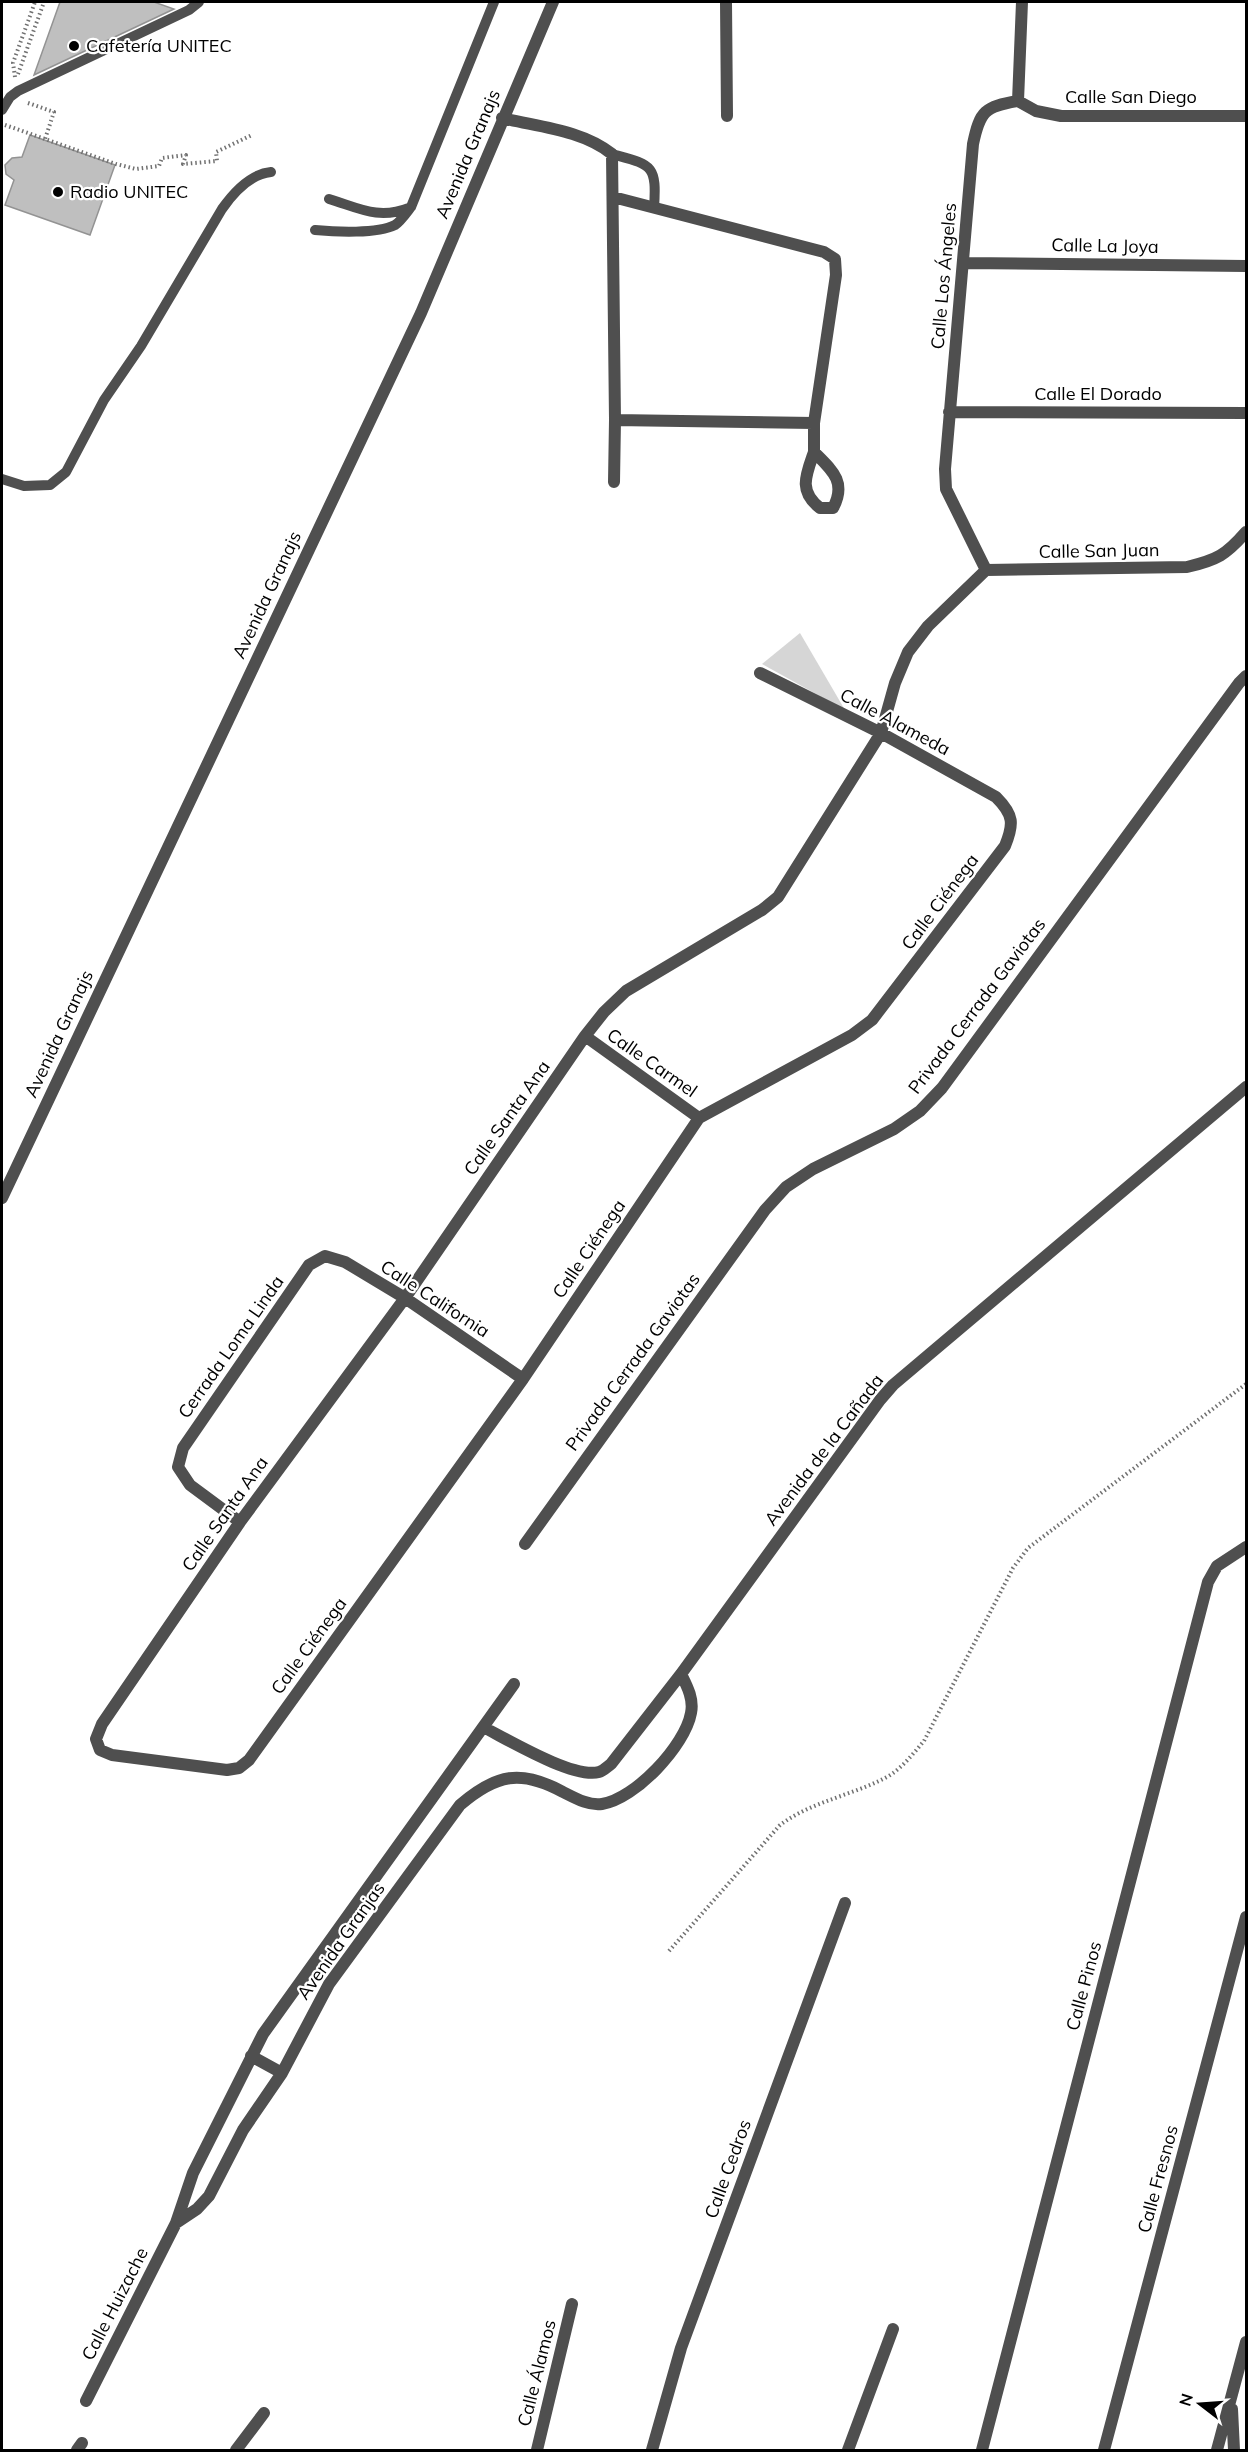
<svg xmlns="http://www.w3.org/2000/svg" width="1248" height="2452" font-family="Mulish,sans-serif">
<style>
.green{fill:#d6d6d6}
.building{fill:#bfbfbf;stroke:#939393;stroke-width:1.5}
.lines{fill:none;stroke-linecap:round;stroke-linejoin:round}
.path{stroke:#717171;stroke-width:4;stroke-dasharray:1.5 3;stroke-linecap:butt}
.lane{stroke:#4f4f4f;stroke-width:10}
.street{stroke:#4f4f4f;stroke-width:12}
.poi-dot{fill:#000;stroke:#fff;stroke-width:2}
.labels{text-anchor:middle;stroke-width:4.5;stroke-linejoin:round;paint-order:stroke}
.poi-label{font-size:18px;fill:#000;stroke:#fff;text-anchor:start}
.street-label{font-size:18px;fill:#000;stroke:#fff}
</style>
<rect width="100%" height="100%" fill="#fff"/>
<!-- green -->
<path class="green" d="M 800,633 L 845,710 L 762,664 Z"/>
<!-- building -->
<path class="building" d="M 60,2 L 154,2 L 174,9 L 34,75 Z
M 30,135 L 115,165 L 90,235 L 5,205 L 14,180 L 6,174 L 5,165 L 12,158 L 22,157 Z"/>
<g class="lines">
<!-- path -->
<path class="path" d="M 18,74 L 44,2
M 15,77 L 13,63 L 35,2
M 28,103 L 54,112 L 45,139
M 5,125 L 116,164 L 136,169 L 159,166 L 162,158 L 186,155 L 183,164 L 217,161 L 216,152 L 252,135
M 669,1951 L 780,1825 C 811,1802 849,1796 883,1779 C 900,1771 912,1755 924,1741 L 1013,1568 L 1028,1548 L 1246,1384"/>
<!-- lane -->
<path class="lane" d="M 2,110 L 10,97 L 18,91 L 189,10 L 199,2
M 612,154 C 652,165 657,164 654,208
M 329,199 C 359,208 378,220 409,208
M 315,230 C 336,232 377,234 395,225 C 401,221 407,212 411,207 L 494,2
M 2,479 L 24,486 L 50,485 L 66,472 L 104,400 L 141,346 L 222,209 C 234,192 250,174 271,172"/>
<!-- street -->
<path class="street" d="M 726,2 L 727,116
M 1018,101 L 1036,111 L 1061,116 L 1246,116
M 502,118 C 539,127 582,130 612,154 L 615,420 L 614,482
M 613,197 L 824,252 L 835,259 L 836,275 L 814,423 L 814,452 C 832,470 847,482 833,508 L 820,508 C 798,491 806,475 814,452
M 963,263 L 1246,266
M 949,412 L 1246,413
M 615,420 L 814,423
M 986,570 L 946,489 L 945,469 L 973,144 C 980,110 985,107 1018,101 L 1022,2
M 986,570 L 1187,567 C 1217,560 1226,555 1246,532
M 760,673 L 881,733 L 996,797 C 1014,815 1014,824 1005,846 L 872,1020 L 852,1035 L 699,1118 L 523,1379 L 249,1760 L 239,1768 L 227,1770 L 112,1755 L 100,1750 L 96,1739 L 102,1724 L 240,1522 L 405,1298 L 585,1036 L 604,1012 L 626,991 L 762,910 L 778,897 L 881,733 L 895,683 L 908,652 L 928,626 L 986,570
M 585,1036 L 699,1118
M 2,1198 L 421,313 L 553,2
M 240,1522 L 190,1485 L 178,1467 L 183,1448 L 309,1265 L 325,1256 L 345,1262 L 405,1298 L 523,1379
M 525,1544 L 765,1210 L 786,1187 L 813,1169 L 894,1129 L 920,1111 L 942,1088 L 1239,683 L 1246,676
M 483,1727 C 507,1739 573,1779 599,1772 C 603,1771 607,1767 611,1764 L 681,1674 L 880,1400 L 893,1385 L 1246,1087
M 251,2056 L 282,2073
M 176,2223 L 197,2209 L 209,2196 L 243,2130 L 282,2073 L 329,1984 L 460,1805 C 496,1774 521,1769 563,1792 C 575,1798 589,1806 602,1804 C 635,1799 685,1746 691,1713 C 694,1699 687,1686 681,1674
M 86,2401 L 176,2223 L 193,2173 L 263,2034 L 514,1684
M 1232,2409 L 1234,2450
M 77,2450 L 82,2443
M 236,2450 L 264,2413
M 537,2450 L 572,2304
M 652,2450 L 681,2348 L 845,1903
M 848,2450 L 893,2329
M 982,2450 L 1208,1582 L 1217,1566 L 1246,1547
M 1104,2450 L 1246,1917
M 1217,2450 L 1246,2342"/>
</g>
<!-- markers -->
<g class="poi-dot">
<circle cx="74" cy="46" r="6"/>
<circle cx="58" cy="192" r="6"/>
</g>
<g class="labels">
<!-- poi labels -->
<g class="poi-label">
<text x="86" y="52">Cafetería UNITEC</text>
<text x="70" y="198">Radio UNITEC</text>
</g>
<!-- street labels -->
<g class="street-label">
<text x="1131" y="103">Calle San Diego</text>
<text transform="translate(468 154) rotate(-67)" y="6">Avenida Granajs</text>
<text transform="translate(1105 246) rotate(1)" y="6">Calle La Joya</text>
<text transform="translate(944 276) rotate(-85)" y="6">Calle Los Ángeles</text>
<text x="1098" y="400">Calle El Dorado</text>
<text transform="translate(1099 551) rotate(-1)" y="6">Calle San Juan</text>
<text transform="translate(267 595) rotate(-65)" y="6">Avenida Granajs</text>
<text transform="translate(895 722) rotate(28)" y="6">Calle Alameda</text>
<text transform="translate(940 902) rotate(-53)" y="6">Calle Ciénega</text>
<text transform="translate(977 1006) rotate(-53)" y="6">Privada Cerrada Gaviotas</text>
<text transform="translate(59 1034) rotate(-65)" y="6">Avenida Granajs</text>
<text transform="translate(652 1063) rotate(35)" y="6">Calle Carmel</text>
<text transform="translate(507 1118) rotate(-55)" y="6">Calle Santa Ana</text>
<text transform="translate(589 1249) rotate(-56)" y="6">Calle Ciénega</text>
<text transform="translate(435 1299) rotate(33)" y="6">Calle California</text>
<text transform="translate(231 1347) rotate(-55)" y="6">Cerrada Loma Linda</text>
<text transform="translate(633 1362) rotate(-54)" y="6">Privada Cerrada Gaviotas</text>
<text transform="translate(824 1450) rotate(-53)" y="6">Avenida de la Cañada</text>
<text transform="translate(225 1514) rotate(-55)" y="6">Calle Santa Ana</text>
<text transform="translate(309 1646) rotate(-54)" y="6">Calle Ciénega</text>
<text transform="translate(341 1941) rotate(-55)" y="6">Avenida Granjas</text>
<text transform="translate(1084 1986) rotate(-75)" y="6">Calle Pinos</text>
<text transform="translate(728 2169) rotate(-70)" y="6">Calle Cedros</text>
<text transform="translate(1158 2179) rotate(-75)" y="6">Calle Fresnos</text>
<text transform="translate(115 2304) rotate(-63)" y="6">Calle Huizache</text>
<text transform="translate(537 2373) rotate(-76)" y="6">Calle Álamos</text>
</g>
</g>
<!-- border -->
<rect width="1248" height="2452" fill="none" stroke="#000000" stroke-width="6"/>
<!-- north arrow -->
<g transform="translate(1200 2404) rotate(287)" stroke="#ffffff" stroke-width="4.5" paint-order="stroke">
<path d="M0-4.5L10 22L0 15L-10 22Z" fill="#000000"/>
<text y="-9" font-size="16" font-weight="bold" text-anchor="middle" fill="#000000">N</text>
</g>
</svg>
